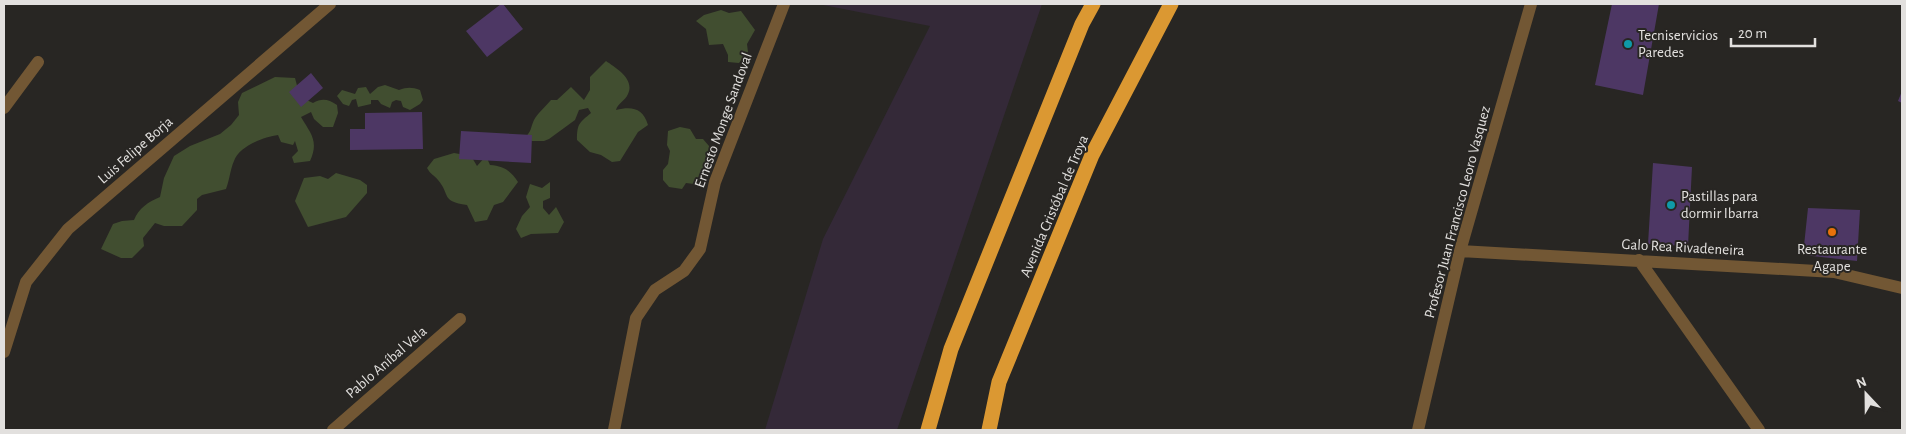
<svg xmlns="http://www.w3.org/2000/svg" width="1906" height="434" font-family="'Alegreya Sans',sans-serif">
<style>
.industrial{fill:#342938}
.green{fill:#414e30}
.building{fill:#4d3764}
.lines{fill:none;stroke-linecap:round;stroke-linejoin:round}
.minor{stroke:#725734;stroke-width:12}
.highway{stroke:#db9832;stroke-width:15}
.culture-dot{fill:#0f9aa8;stroke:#282623;stroke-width:2}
.food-dot{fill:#e8710a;stroke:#282623;stroke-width:2}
.labels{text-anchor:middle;stroke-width:4;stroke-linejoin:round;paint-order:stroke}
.poi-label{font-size:15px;fill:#e2e0de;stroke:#282623;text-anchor:start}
.street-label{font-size:15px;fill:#e2e0de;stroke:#282623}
</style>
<rect width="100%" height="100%" fill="#282623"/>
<!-- industrial -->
<path class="industrial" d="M 818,4 L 1042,4 L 897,430 L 765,430 L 823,239 L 930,26 Z"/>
<!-- green -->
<path class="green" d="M 721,10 L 729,13 L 741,11 L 755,30 L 747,44 L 748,52 L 739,63 L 728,62 L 728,55 L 723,44 L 709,45 L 706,29 L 696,21 L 704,15 Z
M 606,61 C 616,68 635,79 628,94 C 625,101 618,103 616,110 C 632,106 643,108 648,125 L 638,132 L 620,161 L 612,162 L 601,155 L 590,152 L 577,140 C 577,124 579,123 591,113 L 588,108 L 579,110 L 575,120 L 549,139 L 544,141 L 532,141 L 525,138 C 532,130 530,129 534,120 C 536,115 547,105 551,100 L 557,100 L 571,87 L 584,100 L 590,90 L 590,77 Z
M 275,77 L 295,78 L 300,97 L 313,103 C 322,98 328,99 337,105 L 338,113 L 333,127 L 323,127 L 314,119 L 311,112 L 301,117 C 311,134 319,141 310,161 L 294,163 L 292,157 L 298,151 L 295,141 L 293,145 L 281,142 L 278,135 C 264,137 239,146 234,161 C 230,170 230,178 226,189 L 202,195 L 197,199 L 197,210 L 182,226 L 164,226 L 155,223 L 143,238 L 144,246 L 132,258 L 121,258 L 101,249 L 113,224 L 122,221 L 134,220 C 139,208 148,202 160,197 L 164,178 L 174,156 L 190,146 L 220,134 L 231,125 L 239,115 L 238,102 L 242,93 Z
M 385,85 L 399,90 C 407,87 412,87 420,90 L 423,100 L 420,104 L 410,110 L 403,107 L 401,101 L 396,100 L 392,102 L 390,108 L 381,104 L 378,100 L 371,100 L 371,104 L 358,107 L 356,99 L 352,100 L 349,106 L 343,104 L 337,96 L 342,90 L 355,94 L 358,88 L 366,87 L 370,94 L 378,87 Z
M 680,127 L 690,129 L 696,139 L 703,139 L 709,146 C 709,158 703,168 702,181 L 694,184 L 686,183 L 682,189 L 669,187 L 663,180 L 663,170 L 668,164 L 670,151 L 667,145 L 668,131 Z
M 454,153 L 471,156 L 477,166 L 486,156 L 490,165 C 504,166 511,171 518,182 L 503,202 L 494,205 L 487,220 L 475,222 L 467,205 C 440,201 451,195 438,180 C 434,175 431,175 427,168 L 434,159 Z
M 336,173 L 360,180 L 367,185 L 367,193 L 346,217 L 308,227 L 295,201 L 304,178 L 320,176 L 328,179 Z
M 550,182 L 550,198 L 543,201 L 543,208 L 549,215 L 556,207 L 564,222 L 558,233 L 531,234 L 521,238 L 516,229 L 522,216 L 530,207 L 526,197 L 530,184 L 542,188 Z"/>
<!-- building -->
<path class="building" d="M 501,4 L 503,4 L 523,29 L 487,57 L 466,31 Z
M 1612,4 L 1659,4 L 1643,95 L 1595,85 Z
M 311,73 L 323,88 L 301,107 L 289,92 Z
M 1902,91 L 1902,103 L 1898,101 Z
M 422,112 L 423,149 L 350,150 L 350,129 L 365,129 L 365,113 Z
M 461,131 L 532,135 L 531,163 L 459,159 Z
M 1653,163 L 1692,167 L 1688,246 L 1648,244 Z
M 1808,208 L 1860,210 L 1857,261 L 1803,255 Z"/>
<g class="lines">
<!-- minor -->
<path class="minor" d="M 4,108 L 38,62
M 1460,251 L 1834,272 L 1902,288
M 1639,260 L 1759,430
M 4,352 L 26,282 L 68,229 L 330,4
M 333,430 L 460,319
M 614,430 L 636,318 L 655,290 L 684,271 L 700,249 L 715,182 L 784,4
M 1418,430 L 1460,251 L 1531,4"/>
<!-- highway -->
<path class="highway" d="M 928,430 L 951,349 L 1082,24 L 1093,4
M 989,430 L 999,382 L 1092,155 L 1171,4"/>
</g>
<!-- markers -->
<g class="culture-dot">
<circle cx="1628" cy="44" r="5"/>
<circle cx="1671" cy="205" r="5"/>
</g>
<circle class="food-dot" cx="1832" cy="232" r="5"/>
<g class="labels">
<!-- poi labels -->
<g class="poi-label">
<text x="1638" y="40">Tecniservicios<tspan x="1638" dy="17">Paredes</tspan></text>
<text x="1681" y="201">Pastillas para<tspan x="1681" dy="17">dormir Ibarra</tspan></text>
<text x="1832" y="254" text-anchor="middle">Restaurante<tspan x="1832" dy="17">Agape</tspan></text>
</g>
<!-- street labels -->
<g class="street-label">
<text transform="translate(723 120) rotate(-70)" y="5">Ernesto Monge Sandoval</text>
<text transform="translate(135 150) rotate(-41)" y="5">Luis Felipe Borja</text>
<text transform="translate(1054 206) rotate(-67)" y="5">Avenida Cristóbal de Troya</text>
<text transform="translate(1457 212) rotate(-75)" y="5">Profesor Juan Francisco Leoro Vasquez</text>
<text transform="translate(1683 247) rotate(3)" y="5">Galo Rea Rivadeneira</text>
<text transform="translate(386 362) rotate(-41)" y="5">Pablo Aníbal Vela</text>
</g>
</g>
<!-- border -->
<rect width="1906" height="434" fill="none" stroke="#e2e0de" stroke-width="10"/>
<!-- north arrow -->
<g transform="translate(1866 394) rotate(338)" stroke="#282623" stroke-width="4" paint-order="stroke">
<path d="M0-4L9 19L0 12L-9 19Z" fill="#e2e0de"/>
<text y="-8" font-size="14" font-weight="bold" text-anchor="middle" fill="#e2e0de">N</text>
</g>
<!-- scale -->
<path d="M1731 38v8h84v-8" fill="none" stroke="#e2e0de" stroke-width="2.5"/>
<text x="1738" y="38" font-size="15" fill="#e2e0de" stroke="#282623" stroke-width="4" paint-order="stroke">20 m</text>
</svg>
